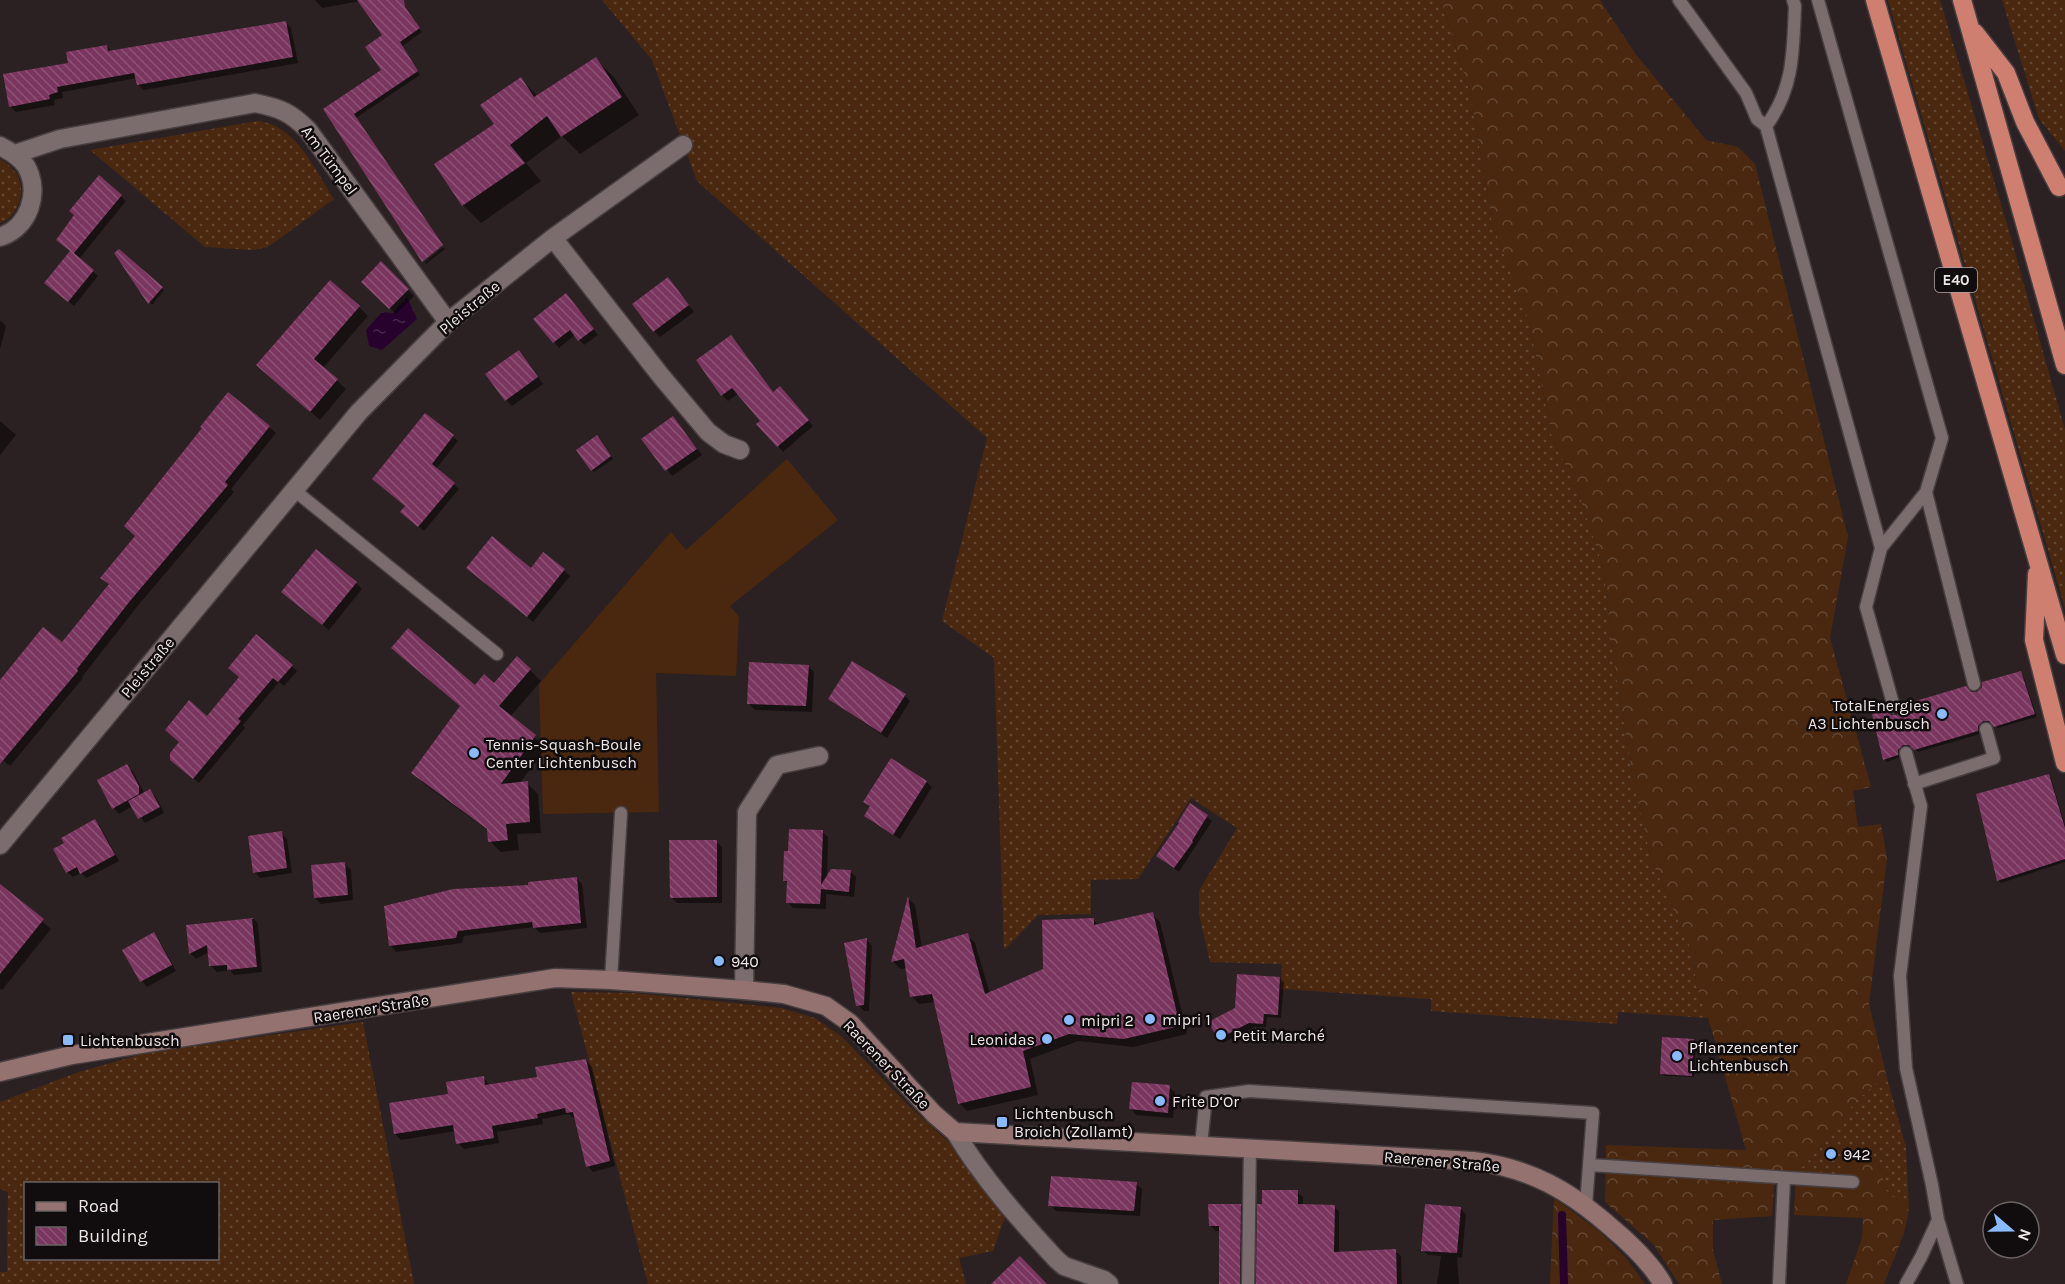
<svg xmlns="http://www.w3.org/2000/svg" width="2065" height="1284" font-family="Karla,sans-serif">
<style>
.grass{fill:url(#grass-dots);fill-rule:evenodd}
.forest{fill:url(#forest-crowns)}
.pitch{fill:#49280f}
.water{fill:url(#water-ripples)}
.shadow{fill:#0007}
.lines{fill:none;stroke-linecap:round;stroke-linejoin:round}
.stream{stroke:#27022c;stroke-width:8}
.building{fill:url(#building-back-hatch)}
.lane-casing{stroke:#483f41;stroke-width:15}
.street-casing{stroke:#483f41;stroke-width:21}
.secondary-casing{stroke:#483f41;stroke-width:21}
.highway-casing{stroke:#483f41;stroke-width:21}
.lane{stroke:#7b6c6e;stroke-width:12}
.street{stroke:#7b6c6e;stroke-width:18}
.secondary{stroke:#94726f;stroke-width:18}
.highway{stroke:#cf7f70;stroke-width:18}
.poi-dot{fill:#88bafc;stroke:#110c0d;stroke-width:2}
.labels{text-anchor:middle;stroke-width:5;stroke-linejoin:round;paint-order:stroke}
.shield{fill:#110c0d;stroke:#aca5a6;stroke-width:1.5}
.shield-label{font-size:15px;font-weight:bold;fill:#eee6e7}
.street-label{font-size:16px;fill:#eee6e7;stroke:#110c0d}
.poi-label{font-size:16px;fill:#eee6e7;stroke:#110c0d;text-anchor:start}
</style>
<defs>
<pattern id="grass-dots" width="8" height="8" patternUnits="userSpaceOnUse" patternTransform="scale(1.5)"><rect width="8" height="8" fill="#49280f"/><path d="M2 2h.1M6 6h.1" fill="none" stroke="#644732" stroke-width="1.8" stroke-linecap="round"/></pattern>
<pattern id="forest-crowns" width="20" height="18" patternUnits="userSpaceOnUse" patternTransform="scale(1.5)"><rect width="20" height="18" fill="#49280f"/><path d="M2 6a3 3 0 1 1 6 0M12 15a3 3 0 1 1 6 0" fill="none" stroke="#644732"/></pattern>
<pattern id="water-ripples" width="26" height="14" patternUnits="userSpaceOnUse" patternTransform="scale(1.5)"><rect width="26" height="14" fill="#27022c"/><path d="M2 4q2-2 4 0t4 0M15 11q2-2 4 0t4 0" fill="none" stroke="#47274b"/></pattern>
<pattern id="building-back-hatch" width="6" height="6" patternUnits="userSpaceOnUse" patternTransform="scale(1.5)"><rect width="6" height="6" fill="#7a365f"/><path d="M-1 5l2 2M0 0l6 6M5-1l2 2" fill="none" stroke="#8d5376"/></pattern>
</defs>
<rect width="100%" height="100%" fill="#2c2122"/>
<!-- grass -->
<path class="grass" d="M 602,0 L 1441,0 L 1471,96 L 1492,223 L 1529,321 L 1552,437 L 1578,491 L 1603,567 L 1616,675 L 1633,779 L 1651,859 L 1694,956 L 1696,985 L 1708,1018 L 1618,1012 L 1617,1024 L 1431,1011 L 1431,999 L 1281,989 L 1282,964 L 1210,962 L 1199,914 L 1199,891 L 1237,828 L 1191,798 L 1138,879 L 1091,880 L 1091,914 L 1038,915 L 1004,950 L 994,658 L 942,621 L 987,438 L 697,181 L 652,60 Z
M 1888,0 L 1940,0 L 2007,224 L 2065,430 L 2065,608 Z
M 2002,0 L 2065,0 L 2065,151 L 2039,119 Z
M 258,121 C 296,125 315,170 334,199 L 268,247 L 252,250 L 205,247 L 90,150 Z
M 0,159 C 8,164 16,170 19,179 C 25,196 16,218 0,223 Z
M 571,992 L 634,993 L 725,1002 L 781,1008 L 815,1018 L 842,1037 L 904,1101 L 958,1151 L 1006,1214 L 993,1251 L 959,1258 L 966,1284 L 648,1284 Z
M 363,1022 L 414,1284 L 0,1284 L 0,1272 L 7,1272 L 8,1192 L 0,1189 L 0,1102 L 76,1073 L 145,1053 ZM 26,1184 L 218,1184 L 218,1258 L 26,1258 Z
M 1886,1074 L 1906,1148 L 1909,1210 L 1883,1188 L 1842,1174 L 1796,1173 L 1821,1147 L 1854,1103 Z"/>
<!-- forest -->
<path class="forest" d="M 1441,0 L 1600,0 L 1634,52 L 1706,140 L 1738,147 L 1755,164 L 1848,537 L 1830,638 L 1871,787 L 1853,791 L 1858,827 L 1881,824 L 1887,859 L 1869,1004 L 1886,1074 L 1854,1103 L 1821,1147 L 1797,1173 L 1842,1174 L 1847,1162 L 1883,1167 L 1883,1188 L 1909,1210 L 1904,1233 L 1884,1284 L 1846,1284 L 1862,1238 L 1863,1218 L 1794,1215 L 1796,1173 L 1775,1172 L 1772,1216 L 1713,1220 L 1713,1250 L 1722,1284 L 1679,1284 L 1654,1245 L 1605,1202 L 1606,1145 L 1746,1150 L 1708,1018 L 1696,985 L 1694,956 L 1651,859 L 1633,779 L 1616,675 L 1603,567 L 1578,491 L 1552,437 L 1529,321 L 1492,223 L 1471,96 Z
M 1554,1198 L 1600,1232 L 1627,1259 L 1645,1284 L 1550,1284 Z"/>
<!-- pitch -->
<path class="pitch" d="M 787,459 L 838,520 L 730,606 L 739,617 L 736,676 L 656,673 L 659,812 L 543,814 L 539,684 L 671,532 L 686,550 Z"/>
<!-- water -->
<path class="water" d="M 407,297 L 417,319 L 382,350 L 369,346 L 366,330 L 382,312 L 393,313 Z"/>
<!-- shadow -->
<path class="shadow" d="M 315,0 L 361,0 L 361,1 L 322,8 Z
M 392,0 L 399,0 L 422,32 L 402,46 L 420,75 L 356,118 L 325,109 L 383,70 Z
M 286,23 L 291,28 L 298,63 L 144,90 L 138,85 L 137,78 L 62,92 L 63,98 L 54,100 L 55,105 L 16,112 L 10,106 L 70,64 L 107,46 L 112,52 Z
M 595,59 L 613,76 L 639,115 L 580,154 L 562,136 L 526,163 L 541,181 L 481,223 L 463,205 L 496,124 L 521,79 L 538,97 Z
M 121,196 L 126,201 L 79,259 L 98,276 L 74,306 L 52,288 L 72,252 Z
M 443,247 L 445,249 L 426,264 L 425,262 Z
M 119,251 L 164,290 L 152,305 L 116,253 Z
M 381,263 L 414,296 L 396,314 L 363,282 Z
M 668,279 L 694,312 L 660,337 L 654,331 Z
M 571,300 L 598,335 L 584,345 L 575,335 L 559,348 L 554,342 Z
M 359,307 L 368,316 L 323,368 L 346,389 L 320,420 L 267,374 Z
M 0,320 L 6,326 L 0,349 Z
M 731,337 L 774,394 L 786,394 L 813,426 L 783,452 L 778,446 L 762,421 L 739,393 L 728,401 L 722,395 Z
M 524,357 L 543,384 L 512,406 L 506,400 Z
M 228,394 L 276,433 L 231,489 L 234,492 L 136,608 L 82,677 L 83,678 L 10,766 L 0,758 L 0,685 L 62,644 L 110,585 L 102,577 L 136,536 Z
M 426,415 L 458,441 L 436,469 L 459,489 L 424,531 L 407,517 L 407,506 Z
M 0,421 L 16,435 L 0,455 Z
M 678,424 L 702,455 L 672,476 L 643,439 Z
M 599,440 L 613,459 L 594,472 L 592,470 Z
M 531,570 L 564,571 L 570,576 L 533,622 L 474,574 Z
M 356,583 L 362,589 L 329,630 L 289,598 Z
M 292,666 L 297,671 L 284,686 L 279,682 L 243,725 L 245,728 L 199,783 L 178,766 L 208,718 Z
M 808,666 L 814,672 L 812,712 L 755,710 L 749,704 Z
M 530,670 L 541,681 L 510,717 L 546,747 L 520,783 L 527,783 L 538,794 L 541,833 L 517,834 L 519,850 L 501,852 L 490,841 L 489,831 L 424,784 L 413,773 L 476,687 L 494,685 Z
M 2021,673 L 2023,675 L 2037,717 L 1998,728 L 1993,723 L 1986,723 L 1980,729 L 1980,734 L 1918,752 L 1913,747 L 1906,747 L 1900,753 L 1900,757 L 1887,762 L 1884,759 L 1891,716 L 1897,716 L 1971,693 L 1977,693 Z
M 905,696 L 910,701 L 887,738 L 836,704 L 830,699 Z
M 127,766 L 133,772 L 145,794 L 150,791 L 156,797 L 164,813 L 145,823 L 133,806 L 119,814 L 114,808 L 99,781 Z
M 2049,776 L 2051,778 L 2065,825 L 2065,862 L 2001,883 L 1998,880 Z
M 926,782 L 932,787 L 900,839 L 872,822 L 866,816 L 871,807 L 865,802 Z
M 1190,805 L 1212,821 L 1179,872 L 1162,860 Z
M 95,821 L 100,826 L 119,861 L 87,878 L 81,873 L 73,877 L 67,872 Z
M 822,832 L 828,837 L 827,879 L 850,871 L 856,877 L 854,897 L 826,894 L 826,909 L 793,908 L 788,902 L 788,884 L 785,880 L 789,853 Z
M 281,833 L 287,839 L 292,873 L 260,878 L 255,872 Z
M 716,841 L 722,847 L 722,903 L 677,903 L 671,897 Z
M 345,864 L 351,870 L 353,900 L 321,904 L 315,898 Z
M 576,878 L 582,884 L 587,928 L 540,933 L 534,927 L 464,936 L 462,943 L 396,952 L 391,946 L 530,887 Z
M 3,889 L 51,929 L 2,990 L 0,989 L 0,893 Z
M 909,899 L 915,905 L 922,948 L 967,935 L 975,943 L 990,994 L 1045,970 L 1093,920 L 1099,925 L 1152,914 L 1160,922 L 1187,1034 L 1133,1047 L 1078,1041 L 1030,1059 L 1038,1095 L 967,1111 L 959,1103 L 936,1002 L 919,1004 L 911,996 L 907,968 L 901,969 L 893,962 Z
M 254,919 L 258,924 L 262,972 L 234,975 L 230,970 L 217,972 L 211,966 L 209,952 L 196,959 L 191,954 L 188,926 Z
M 153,934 L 159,940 L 176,971 L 147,987 L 142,981 L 124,950 Z
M 867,940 L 872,946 L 869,1011 L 864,1011 L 858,1005 Z
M 1280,978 L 1284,982 L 1281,1018 L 1267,1017 L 1266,1027 L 1254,1027 L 1223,1043 L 1219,1039 L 1236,1009 Z
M 1694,1041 L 1696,1043 L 1694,1077 L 1664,1076 L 1662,1073 Z
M 586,1061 L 592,1067 L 615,1166 L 593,1172 L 588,1166 L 576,1117 L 573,1118 L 569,1114 L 542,1119 L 543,1124 L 497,1132 L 499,1143 L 464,1149 L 458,1143 L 456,1131 L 401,1140 L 395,1134 L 450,1095 L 483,1077 L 490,1086 L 539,1078 Z
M 1169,1087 L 1175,1092 L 1173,1118 L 1136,1115 L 1131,1109 Z
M 1136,1184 L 1142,1189 L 1140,1216 L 1056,1211 L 1050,1205 Z
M 1297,1192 L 1303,1197 L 1303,1206 L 1334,1206 L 1339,1212 L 1339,1254 L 1395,1251 L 1401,1256 L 1402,1284 L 1258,1284 Z
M 1240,1206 L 1246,1211 L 1245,1284 L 1220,1284 L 1221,1231 L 1216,1231 L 1210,1226 Z
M 1460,1208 L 1466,1214 L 1462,1258 L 1457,1257 L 1459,1284 L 1437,1284 L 1441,1256 L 1428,1255 L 1423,1250 Z"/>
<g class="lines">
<!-- stream -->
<path class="stream" d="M 1562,1215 L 1564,1284"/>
</g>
<!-- building -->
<path class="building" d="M 357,0 L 404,0 L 405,7 L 420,28 L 400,42 L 418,71 L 354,114 L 443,245 L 422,262 L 323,109 L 381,70 L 365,47 L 382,35 Z
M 286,21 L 293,57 L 137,85 L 134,73 L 57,87 L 58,92 L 49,95 L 50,99 L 9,107 L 3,74 L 68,63 L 66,52 L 107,45 L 108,51 Z
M 596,57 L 622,97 L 561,137 L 547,116 L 510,145 L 525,163 L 462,206 L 434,164 L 494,124 L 480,105 L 521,77 L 534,97 Z
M 99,175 L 122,195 L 74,253 L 94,270 L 68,302 L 44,283 L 70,251 L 56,240 L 74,215 L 69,211 Z
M 119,249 L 163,287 L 148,304 L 114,253 Z
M 381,261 L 409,289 L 389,309 L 361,282 Z
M 668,277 L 689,305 L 653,332 L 632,304 Z
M 330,280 L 360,306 L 314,359 L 338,379 L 310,412 L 256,365 Z
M 566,293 L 594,329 L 578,341 L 570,330 L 553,343 L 533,319 Z
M 731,335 L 773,392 L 780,386 L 809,420 L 777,447 L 756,424 L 760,421 L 732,388 L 721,396 L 696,360 Z
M 519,350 L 538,377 L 505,401 L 485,374 Z
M 228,392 L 270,426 L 225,482 L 228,485 L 130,601 L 77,669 L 78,671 L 0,764 L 0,680 L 43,627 L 62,642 L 109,584 L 100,578 L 135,536 L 124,526 L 202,428 L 200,427 Z
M 425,413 L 454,435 L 432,464 L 455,483 L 418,527 L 400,512 L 405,506 L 372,479 Z
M 673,416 L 697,449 L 665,471 L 641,439 Z
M 597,435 L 611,456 L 591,471 L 576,450 Z
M 492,536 L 531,568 L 543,552 L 565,569 L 527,617 L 466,568 Z
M 316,549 L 357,582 L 322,625 L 281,592 Z
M 408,628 L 475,685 L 484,674 L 494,683 L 517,656 L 531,669 L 499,706 L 536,735 L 501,784 L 528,781 L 530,822 L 506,824 L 508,840 L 488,842 L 487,829 L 411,773 L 460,706 L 391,648 Z
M 256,634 L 293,665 L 278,682 L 273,678 L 238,719 L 241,721 L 193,779 L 170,760 L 170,753 L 179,742 L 165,730 L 189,700 L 207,716 L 239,677 L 228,668 Z
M 852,661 L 906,694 L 881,733 L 828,699 Z
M 749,662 L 809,665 L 806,706 L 747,704 Z
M 2021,671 L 2035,714 L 1994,727 L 1989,721 L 1983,721 L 1978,726 L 1978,731 L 1914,750 L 1909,745 L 1903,745 L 1898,750 L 1898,755 L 1883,760 L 1872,714 L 1886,709 L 1891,715 L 1897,715 L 1902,710 L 1902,705 L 1966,686 L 1971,692 L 1977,692 L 1982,687 L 1982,682 Z
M 891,758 L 927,781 L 893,835 L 864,816 L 870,806 L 863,802 Z
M 127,764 L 139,786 L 139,794 L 112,809 L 97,780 Z
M 2049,774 L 2065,828 L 2065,859 L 1997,881 L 1976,794 Z
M 150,789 L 160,807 L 138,819 L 128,801 Z
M 1190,803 L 1208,815 L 1192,841 L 1193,842 L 1174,868 L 1156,856 L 1179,823 L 1178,822 Z
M 95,819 L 115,855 L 80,874 L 77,867 L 66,873 L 53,849 L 64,843 L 61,838 Z
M 789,829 L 823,830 L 821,885 L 831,869 L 851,870 L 849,892 L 821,889 L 820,904 L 786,903 L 787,881 L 783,881 L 784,851 L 788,851 Z
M 282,831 L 287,868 L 253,873 L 248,836 Z
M 669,840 L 717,840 L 717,897 L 670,898 Z
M 345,862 L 348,895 L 314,898 L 311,865 Z
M 577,877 L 581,923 L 533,928 L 532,922 L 458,931 L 456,938 L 389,946 L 384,906 L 453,889 L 528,885 L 528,882 Z
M 0,884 L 44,919 L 0,974 Z
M 908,896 L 916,948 L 968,933 L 985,994 L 1043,969 L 1042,920 L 1094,918 L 1094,925 L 1153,912 L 1180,1026 L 1124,1039 L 1069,1034 L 1023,1051 L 1031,1087 L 958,1104 L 932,994 L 910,997 L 904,959 L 891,962 Z
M 254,918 L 252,919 L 257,967 L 227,970 L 227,965 L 209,966 L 207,945 L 189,954 L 186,925 Z
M 154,932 L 172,965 L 140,982 L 122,950 Z
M 867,938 L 864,1005 L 856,1006 L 844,943 Z
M 1237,974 L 1280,977 L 1278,1015 L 1264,1014 L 1263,1024 L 1249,1023 L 1218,1039 L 1208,1022 L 1235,1008 Z
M 1662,1037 L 1694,1039 L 1692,1076 L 1660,1074 Z
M 586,1059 L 610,1161 L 586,1167 L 573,1112 L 566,1113 L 565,1108 L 537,1114 L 538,1118 L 492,1126 L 494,1138 L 456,1144 L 453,1125 L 394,1134 L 389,1103 L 448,1094 L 446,1082 L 484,1076 L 485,1085 L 537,1077 L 535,1067 Z
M 1132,1082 L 1170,1085 L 1168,1113 L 1129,1109 Z
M 1051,1176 L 1137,1182 L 1134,1211 L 1048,1206 Z
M 1262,1190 L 1298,1190 L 1298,1204 L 1335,1205 L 1334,1252 L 1396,1249 L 1397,1284 L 1256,1284 L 1257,1204 L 1262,1204 Z
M 1208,1204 L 1241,1204 L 1240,1284 L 1219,1284 L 1219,1226 L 1209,1226 Z
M 1425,1204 L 1461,1207 L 1457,1253 L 1421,1251 Z
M 1020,1256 L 1047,1284 L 991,1284 Z"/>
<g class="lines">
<defs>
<path id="lane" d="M 1679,0 L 1746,93 L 1757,119 L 1766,126 L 1881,548 L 1866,607 L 1894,707
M 1818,0 L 1942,438 L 1926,492 L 1974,684
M 1766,126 C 1794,89 1793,51 1795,6 L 1793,0
M 294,490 L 497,654
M 1881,548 L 1926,492
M 1906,753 L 1921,806 L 1900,976 L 1906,1068 L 1932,1185 L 1938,1220 L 1921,1257 L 1906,1284
M 1914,784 L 1994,758 L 1986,729
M 611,980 L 621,813
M 1201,1145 L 1206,1097 L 1249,1091 L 1593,1113 L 1586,1205
M 1590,1165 L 1853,1182
M 1938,1220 L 1957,1284
M 1248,1284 L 1250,1147
M 1779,1284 L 1784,1179"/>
<path id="street" d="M 0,146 C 10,151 20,157 26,166 C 41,192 29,228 0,237
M 15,154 L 60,139 L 255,103 C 280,108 290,112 308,130 L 448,322
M 553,238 L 661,376 L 708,432 L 724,444 L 740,450
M 0,845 L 359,412 L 448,322 L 553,238 L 683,145
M 744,990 L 747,812 L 777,765 L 819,756
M 955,1132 C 983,1179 1020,1220 1056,1259 L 1064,1266 L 1104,1280 L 1109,1284"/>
<path id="secondary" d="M 0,1072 L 72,1055 L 555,978 L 611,980 L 744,990 L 784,994 L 826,1006 L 850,1023 L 934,1114 L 955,1132 L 1473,1161 C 1531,1168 1570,1191 1613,1229 C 1632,1245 1650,1262 1663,1284"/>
<path id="highway" d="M 1875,0 L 2065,655
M 1962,0 L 2065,365
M 1975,33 L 2006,73 L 2025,122 L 2059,187
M 2037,574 L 2034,640 L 2065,763"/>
</defs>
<!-- lane casing -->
<use href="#lane" class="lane-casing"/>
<!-- street casing -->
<use href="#street" class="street-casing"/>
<!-- secondary casing -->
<use href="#secondary" class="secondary-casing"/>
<!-- highway casing -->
<use href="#highway" class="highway-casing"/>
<!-- lane -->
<use href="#lane" class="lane"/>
<!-- street -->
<use href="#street" class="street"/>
<!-- secondary -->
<use href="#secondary" class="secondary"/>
<!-- highway -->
<use href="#highway" class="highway"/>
</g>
<!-- markers -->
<g class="poi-dot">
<circle cx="1942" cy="714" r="6"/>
<circle cx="474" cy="753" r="6"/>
<circle cx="719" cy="961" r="6"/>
<circle cx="1150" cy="1019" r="6"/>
<circle cx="1069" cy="1020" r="6"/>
<circle cx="1221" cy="1035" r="6"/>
<circle cx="1047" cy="1039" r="6"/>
<rect x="62" y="1034" width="12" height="12" rx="3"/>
<circle cx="1677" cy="1056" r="6"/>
<circle cx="1160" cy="1101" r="6"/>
<rect x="996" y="1116" width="12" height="12" rx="3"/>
<circle cx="1831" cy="1154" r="6"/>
</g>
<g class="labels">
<!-- shield labels -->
<rect class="shield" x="1935" y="268" width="42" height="24" rx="4.5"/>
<g class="shield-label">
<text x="1956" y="285">E40</text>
</g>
<!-- street labels -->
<g class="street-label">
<text transform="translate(330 160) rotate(53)" y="6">Am Tümpel</text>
<text transform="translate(469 307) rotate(-40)" y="6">Pleistraße</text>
<text transform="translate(147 667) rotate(-50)" y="6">Pleistraße</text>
<text transform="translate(371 1008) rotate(-9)" y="6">Raerener Straße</text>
<text transform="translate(887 1064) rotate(46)" y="6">Raerener Straße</text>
<text transform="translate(1442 1161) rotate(5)" y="6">Raerener Straße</text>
</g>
<!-- poi labels -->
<g class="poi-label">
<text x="1930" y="711" text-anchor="end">TotalEnergies<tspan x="1930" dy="18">A3 Lichtenbusch</tspan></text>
<text x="486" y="750">Tennis-Squash-Boule<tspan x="486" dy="18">Center Lichtenbusch</tspan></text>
<text x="731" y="967">940</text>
<text x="1162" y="1025">mipri 1</text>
<text x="1081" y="1026">mipri 2</text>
<text x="1233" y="1041">Petit Marché</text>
<text x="1035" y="1045" text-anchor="end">Leonidas</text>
<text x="80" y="1046">Lichtenbusch</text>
<text x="1689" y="1053">Pflanzencenter<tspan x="1689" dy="18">Lichtenbusch</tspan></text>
<text x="1172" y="1107">Frite D‘Or</text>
<text x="1014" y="1119">Lichtenbusch<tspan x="1014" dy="18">Broich (Zollamt)</tspan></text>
<text x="1843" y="1160">942</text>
</g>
</g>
<!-- legend -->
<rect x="24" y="1182" width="195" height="78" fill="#110c0d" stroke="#696364" stroke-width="1.5"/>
<rect x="36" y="1202" width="30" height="9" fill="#94726f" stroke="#696364" stroke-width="1.5"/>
<text x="78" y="1212" font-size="18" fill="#eee6e7">Road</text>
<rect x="36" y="1227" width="30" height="18" fill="url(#building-back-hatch)" stroke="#696364" stroke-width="1.5"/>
<text x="78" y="1242" font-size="18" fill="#eee6e7">Building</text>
<!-- north arrow -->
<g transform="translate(2011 1230) rotate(110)"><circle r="28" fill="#110c0d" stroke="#696364" stroke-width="1.5"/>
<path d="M0-4.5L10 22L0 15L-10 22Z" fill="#88bafc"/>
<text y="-9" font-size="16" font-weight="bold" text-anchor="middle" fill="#eee6e7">N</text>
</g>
</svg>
